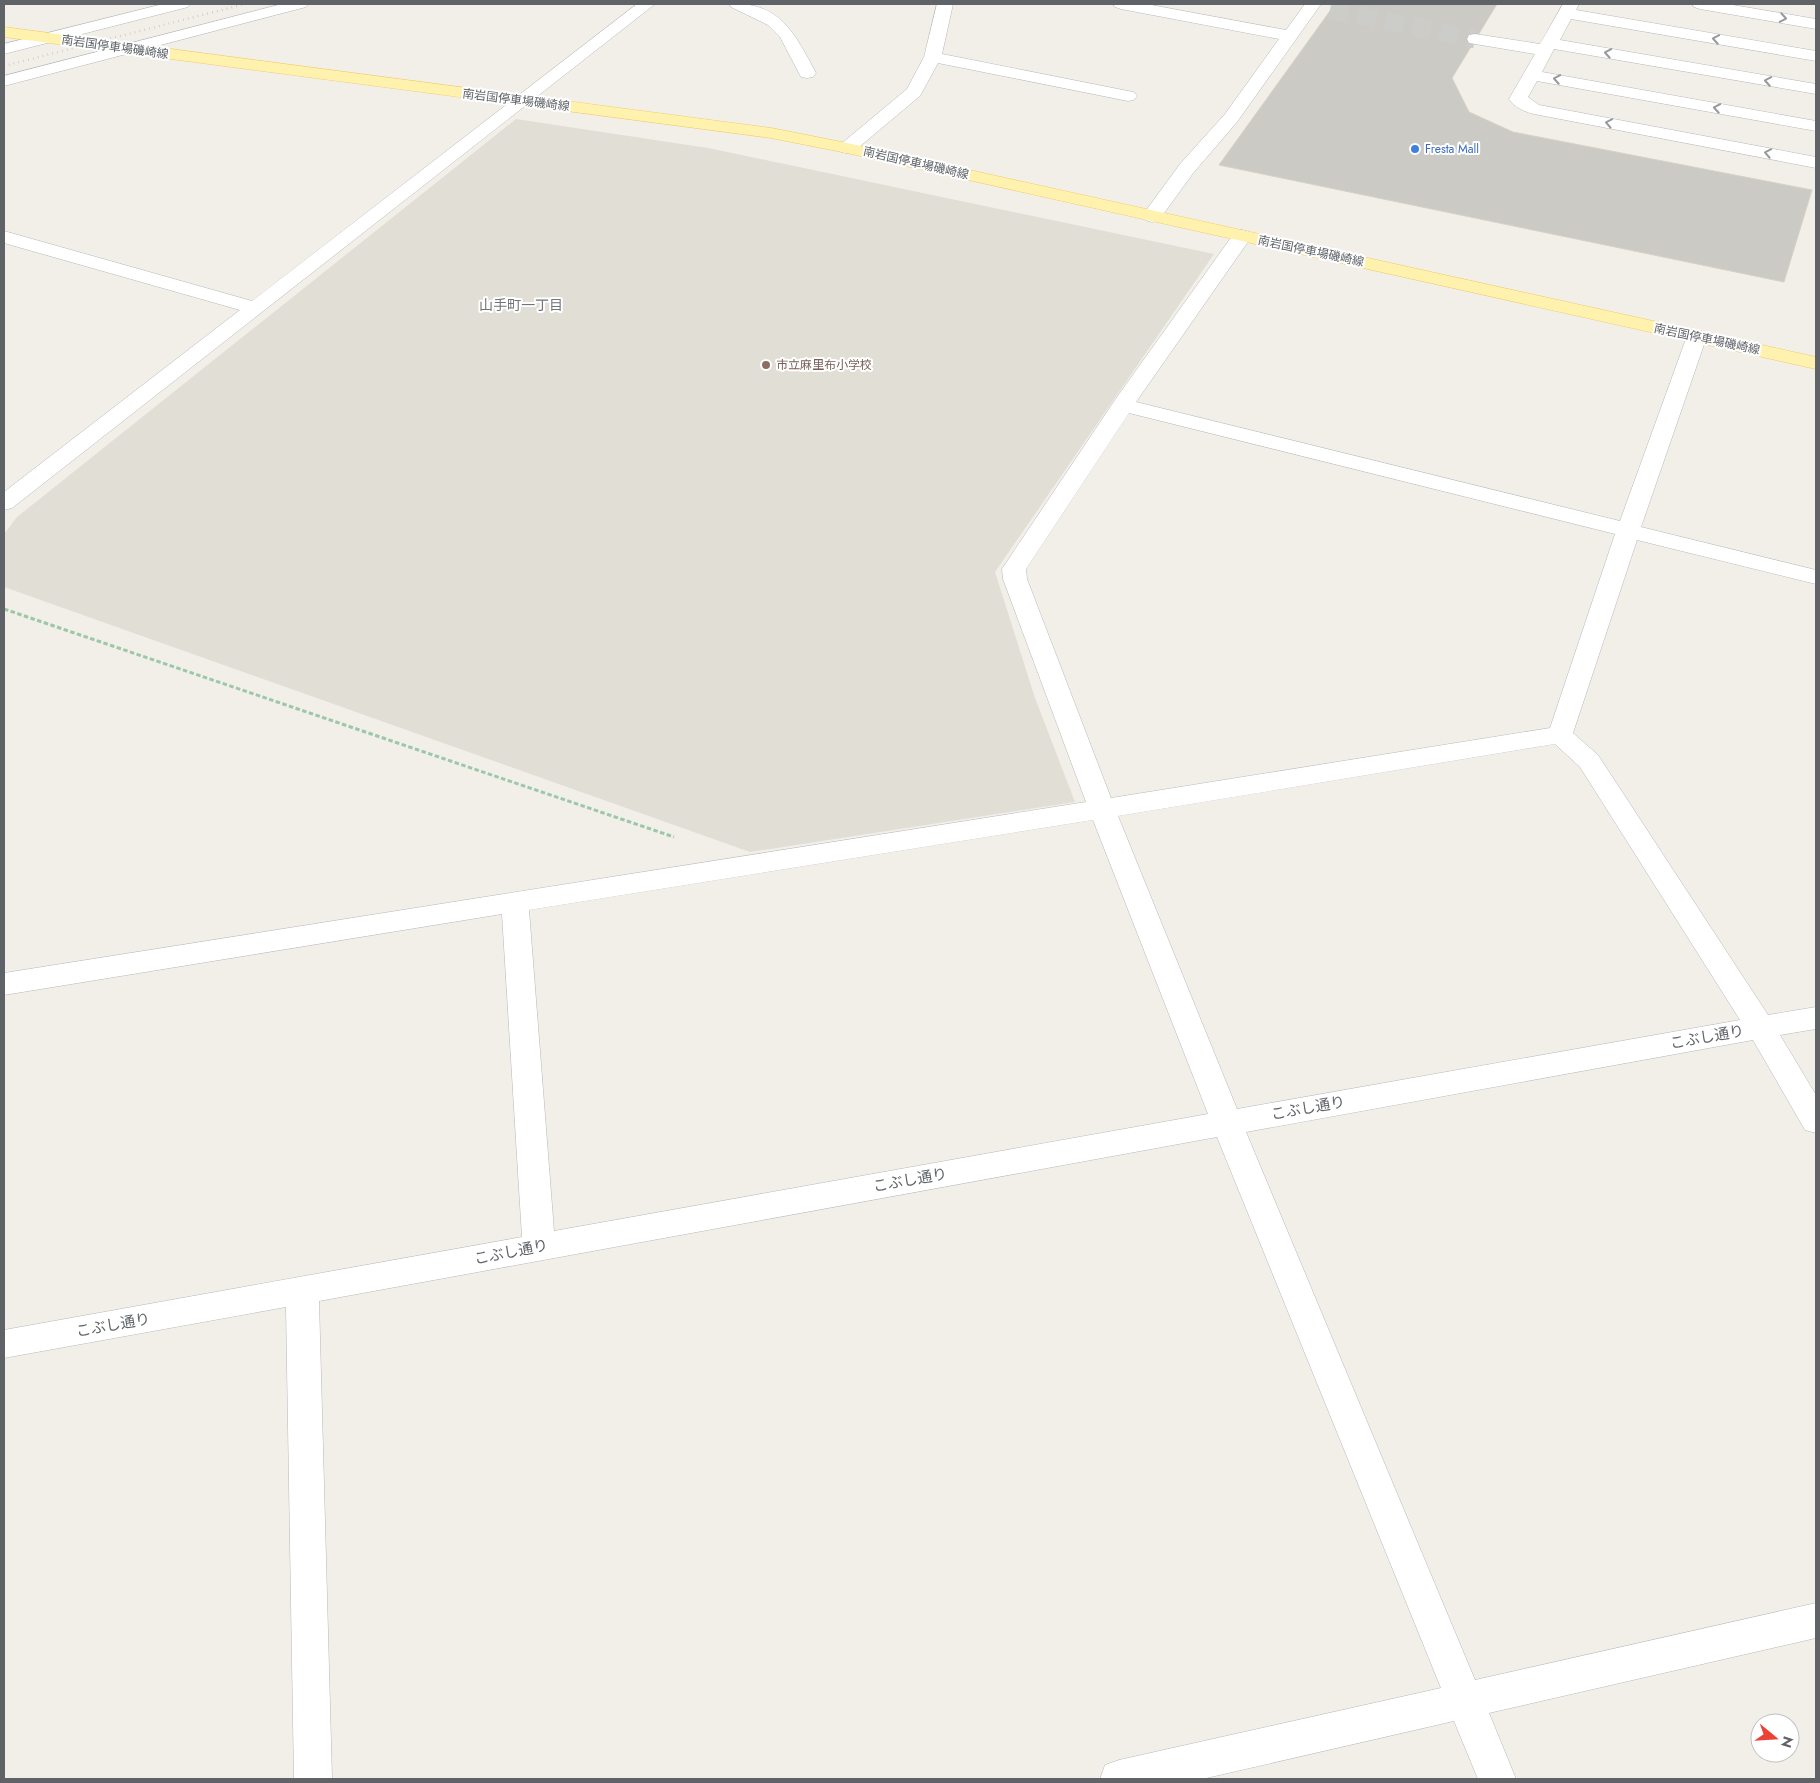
<svg xmlns="http://www.w3.org/2000/svg" width="1820" height="1783" font-family="Jost,'Noto Sans JP',sans-serif">
<style>
.education{fill:#e1ded6}
.building{fill:#cccac5;stroke:#d6d1c6}
.lines{fill:none;stroke-linecap:round;stroke-linejoin:round}
.minor-tunnel{stroke:#ccccc8;stroke-width:19;stroke-dasharray:19 9;stroke-linecap:butt}
.minor-casing{stroke:#b5b8bc;stroke-width:1}
.major-casing{stroke:#f2c960;stroke-width:1}
.path{stroke:#9cc7a9;stroke-width:3;stroke-dasharray:4.5 2.5;stroke-linecap:butt}
.minor{fill:#fff;fill-rule:evenodd}
.major{fill:#fff2af;fill-rule:evenodd}
.rail{stroke:#b6b7b8;stroke-width:2.5;stroke-dasharray:0.5 4.5;stroke-linecap:butt}
.oneway{stroke:#979a9d}
.shop-dot{fill:#3f7fe0;stroke:#fff;stroke-width:2}
.education-dot{fill:#8d6e63;stroke:#fff;stroke-width:2}
.labels{text-anchor:middle;stroke-width:4;stroke-linejoin:round;paint-order:stroke}
.far-street-label{font-size:12px;fill:#5f6368;stroke:#fff}
.far-shop-label{font-size:12px;fill:#366cbe;stroke:#fff;text-anchor:start}
.far-education-label{font-size:12px;fill:#785e54;stroke:#fff;text-anchor:start}
.far-neighbourhood-label{font-size:14px;fill:#70757a;stroke:#fff}
.street-label{font-size:15px;fill:#5f6368;stroke:#fff}
</style>
<rect width="100%" height="100%" fill="#f1efe8"/>
<!-- education -->
<path class="education" d="M 516,119 L 708,148 L 1214,254 L 995,572 L 1035,698 L 1075,802 L 750,852 L 4,587 L 4,534 L 17,517 Z"/>
<!-- building -->
<path class="building" d="M 1335,4 L 1497,4 L 1452,78 L 1469,112 L 1513,132 L 1812,190 L 1784,282 L 1219,165 Z"/>
<g class="lines">
<!-- minor-tunnel -->
<path class="minor-tunnel" d="M 1330,10 L 1475,39"/>
<defs>
<path id="minor" d="M 163,4 L 190,4 L 188,7 L 4,54 L 4,44 Z
M 282,4 L 308,4 L 306,7 L 4,86 L 4,76 Z
M 637,4 L 655,4 L 12,508 L 4,510 L 4,492 L 240,310 L 4,243 L 4,231 L 252,301 Z
M 729,4 C 780,1 795,34 816,73 L 813,77 L 807,78 L 801,77 L 780,37 L 768,25 L 731,7 Z
M 937,4 L 953,4 L 942,54 L 1128,91 L 1134,92 L 1137,96 L 1134,100 L 1128,101 L 938,63 L 920,96 L 853,152 L 847,153 L 841,152 L 838,148 L 841,144 L 907,89 L 924,57 Z
M 1113,4 L 1146,4 L 1286,30 L 1305,4 L 1321,4 L 1237,122 L 1194,172 L 1159,220 L 1152,222 L 1145,220 L 1142,216 L 1180,164 L 1225,114 L 1279,39 L 1121,9 L 1115,7 Z
M 1563,4 L 1579,4 L 1576,10 L 1816,51 L 1816,61 L 1571,19 L 1560,40 L 1816,84 L 1816,94 L 1554,49 L 1542,72 L 1816,121 L 1816,131 L 1537,81 L 1528,97 L 1539,105 L 1816,157 L 1816,168 L 1534,114 C 1525,112 1514,107 1509,99 L 1535,54 L 1469,43 L 1467,39 L 1469,35 L 1475,34 L 1540,44 Z
M 1692,4 L 1727,4 L 1816,19 L 1816,29 L 1700,9 L 1694,7 Z
M 1242,230 L 1249,232 L 1252,236 L 1136,402 L 1620,521 L 1687,336 L 1690,332 L 1697,330 L 1704,332 L 1707,336 L 1641,527 L 1816,570 L 1816,584 L 1637,540 L 1573,733 L 1598,755 L 1768,1015 L 1816,1007 L 1816,1029 L 1780,1035 L 1816,1095 L 1816,1133 L 1805,1130 L 1753,1040 L 1246,1132 L 1475,1680 L 1816,1603 L 1816,1638 L 1489,1713 L 1516,1779 L 1478,1779 L 1454,1721 L 1202,1779 L 1100,1779 L 1105,1765 L 1119,1760 L 1441,1688 L 1217,1137 L 319,1301 L 332,1779 L 294,1779 L 286,1307 L 4,1358 L 4,1330 L 522,1237 L 502,914 L 4,995 L 4,973 L 1086,802 L 1003,579 L 1002,569 L 1115,400 L 1235,232 ZM 1129,413 L 1615,534 L 1550,728 L 1111,798 L 1027,579 L 1026,569 ZM 1555,744 L 1580,767 L 1740,1020 L 1237,1109 L 1118,816 ZM 1093,820 L 1208,1114 L 554,1231 L 529,910 Z"/>
<path id="major" d="M 4,27 L 771,128 L 847,143 L 1816,357 L 1816,369 L 847,153 L 771,138 L 4,37 Z"/>
</defs>
<!-- minor casing -->
<use href="#minor" class="minor-casing"/>
<!-- major casing -->
<use href="#major" class="major-casing"/>
<!-- path -->
<path class="path" d="M 4,609 L 674,837"/>
<!-- minor -->
<use href="#minor" class="minor"/>
<!-- major -->
<use href="#major" class="major"/>
<!-- rail -->
<path class="rail" d="M 4,66 L 245,4"/>
</g>
<!-- one-way arrows -->
<defs><path id="oneway-chevron" d="M-2-3.5L2.5 0L-2 3.5" fill="none" stroke-width="1.6" stroke-linecap="round" stroke-linejoin="round" transform="scale(1.25)"/></defs>
<g class="oneway">
<use href="#oneway-chevron" transform="translate(1783 18) rotate(10)"/>
<use href="#oneway-chevron" transform="translate(1716 39) rotate(-170)"/>
<use href="#oneway-chevron" transform="translate(1608 53) rotate(-170)"/>
<use href="#oneway-chevron" transform="translate(1557 79) rotate(-170)"/>
<use href="#oneway-chevron" transform="translate(1768 81) rotate(-170)"/>
<use href="#oneway-chevron" transform="translate(1717 108) rotate(-170)"/>
<use href="#oneway-chevron" transform="translate(1609 123) rotate(-169)"/>
<use href="#oneway-chevron" transform="translate(1768 153) rotate(-169)"/>
</g>
<!-- markers -->
<circle class="shop-dot" cx="1415" cy="149" r="5"/>
<circle class="education-dot" cx="766" cy="365" r="5"/>
<g class="labels">
<!-- far-street labels -->
<g class="far-street-label">
<text transform="translate(115 47) rotate(8)" y="4">南岩国停車場磯崎線</text>
<text transform="translate(516 100) rotate(7)" y="4">南岩国停車場磯崎線</text>
<text transform="translate(916 163) rotate(13)" y="4">南岩国停車場磯崎線</text>
<text transform="translate(1311 251) rotate(12)" y="4">南岩国停車場磯崎線</text>
<text transform="translate(1707 339) rotate(12)" y="4">南岩国停車場磯崎線</text>
</g>
<!-- far-shop labels -->
<g class="far-shop-label">
<text x="1425" y="153">Fresta Mall</text>
</g>
<!-- far-education labels -->
<g class="far-education-label">
<text x="776" y="369">市立麻里布小学校</text>
</g>
<!-- far-neighbourhood labels -->
<g class="far-neighbourhood-label">
<text x="521" y="310">山手町一丁目</text>
</g>
<!-- street labels -->
<g class="street-label">
<text transform="translate(1707 1037) rotate(-10)" y="5">こぶし通り</text>
<text transform="translate(1308 1108) rotate(-10)" y="5">こぶし通り</text>
<text transform="translate(910 1180) rotate(-10)" y="5">こぶし通り</text>
<text transform="translate(511 1252) rotate(-11)" y="5">こぶし通り</text>
<text transform="translate(113 1325) rotate(-10)" y="5">こぶし通り</text>
</g>
</g>
<!-- border -->
<rect width="1820" height="1783" fill="none" stroke="#5f6368" stroke-width="10"/>
<!-- north arrow -->
<g transform="translate(1775 1738) rotate(108)"><circle r="24" fill="#ffffff" stroke="#bfc1c3"/>
<path d="M0-4L9 19L0 12L-9 19Z" fill="#ea4335"/>
<text y="-8" font-size="14" font-weight="bold" text-anchor="middle" fill="#5f6368">N</text>
</g>
</svg>
